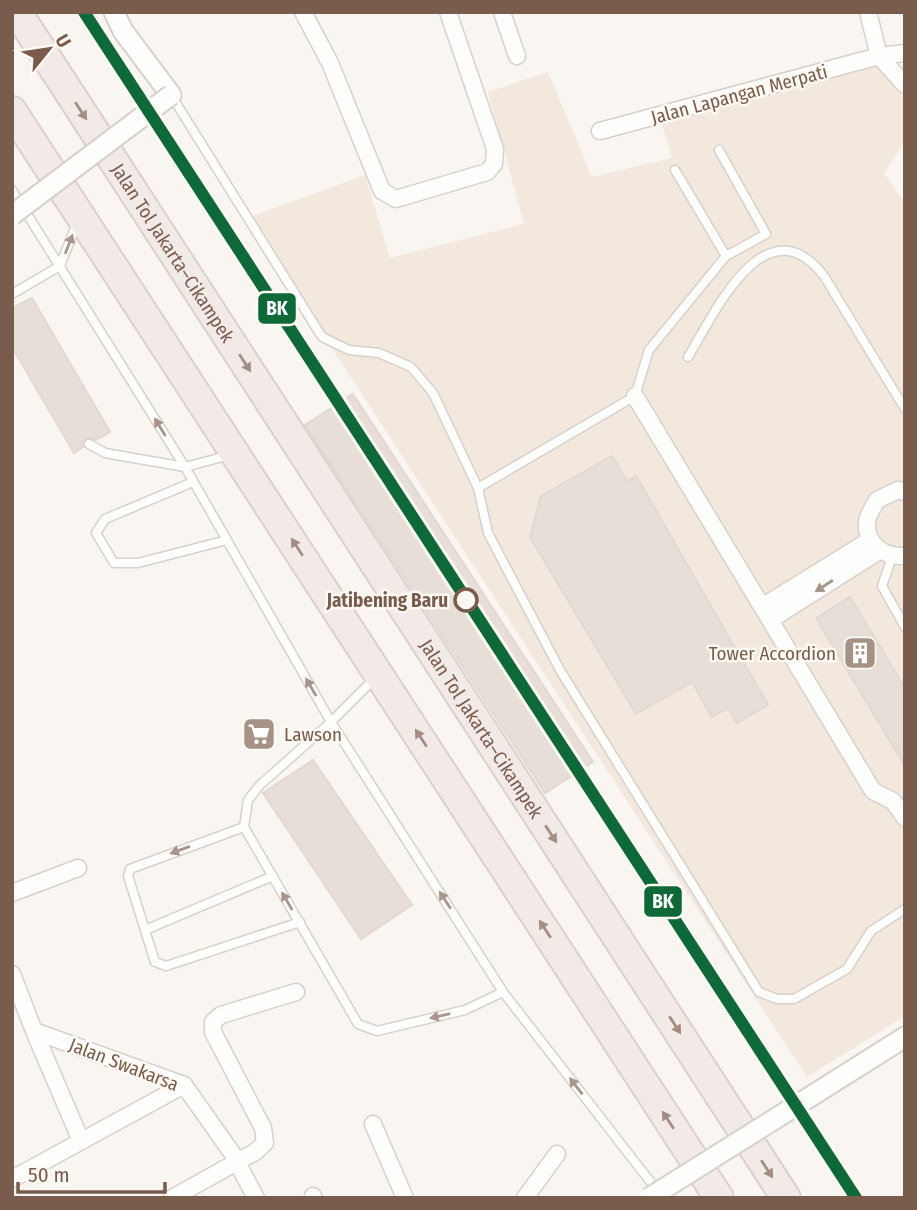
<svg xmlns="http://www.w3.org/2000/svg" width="917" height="1210" font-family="'Fira Sans Condensed',sans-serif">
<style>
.residential{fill:#f2e8de}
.building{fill:#e6ded7;stroke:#e2d8d2;stroke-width:2}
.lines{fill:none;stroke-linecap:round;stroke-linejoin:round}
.service-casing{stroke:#d7d1cb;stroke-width:11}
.minor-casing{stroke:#d7d1cb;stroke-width:19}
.tertiary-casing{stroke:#d7d1cb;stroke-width:23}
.motorway-casing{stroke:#dad1cc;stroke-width:32}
.service{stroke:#fefefd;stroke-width:8}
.minor{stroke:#fefefd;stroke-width:16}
.tertiary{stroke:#fefefd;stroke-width:19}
.motorway{stroke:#f2eae7;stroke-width:28}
.tertiary-bridge-casing{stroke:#d7d1cb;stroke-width:23;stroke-linecap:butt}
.tertiary-bridge{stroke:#fefefd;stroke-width:19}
.rail-1-casing{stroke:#fffaf3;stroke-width:18}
.rail-1{stroke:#0e6938;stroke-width:12}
.oneway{fill:#a48e83}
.oneway2{fill:#a8958b}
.stop-dot{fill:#fffaf3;stroke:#7a5c4d;stroke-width:3.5}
.labels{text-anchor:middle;stroke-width:5;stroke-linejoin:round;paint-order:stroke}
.street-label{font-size:19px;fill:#7a5c4d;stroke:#fffaf3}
.stop-label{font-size:19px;font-weight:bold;fill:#7a5c4d;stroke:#fffaf3;text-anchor:end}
.poi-label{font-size:19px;fill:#7a5c4d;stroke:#fffaf3;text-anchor:end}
.line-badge{stroke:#fffaf3;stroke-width:2.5}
.badge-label{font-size:19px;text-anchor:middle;font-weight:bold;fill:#fff}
</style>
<rect width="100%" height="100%" fill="#f9f5f0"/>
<!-- residential -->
<path class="residential" d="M 878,62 L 905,100 L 905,142 L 884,173 L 905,203 L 905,1016 L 807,1077 L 247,218 L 365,175 L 390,258 L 524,224 L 488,92 L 548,72 L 592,177 L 672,158 L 660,118 Z"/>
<!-- building -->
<path class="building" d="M 32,298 L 110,432 L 96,440 L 86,438 L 83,447 L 74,453 L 12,347 L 12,308 Z
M 353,394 L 593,762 L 545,793 L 305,425 Z
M 612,456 L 627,481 L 636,476 L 768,705 L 737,723 L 728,708 L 712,717 L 692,682 L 636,714 L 530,537 L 541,496 Z
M 850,597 L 905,688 L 905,766 L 816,618 Z
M 313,760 L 412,905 L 361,939 L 263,793 Z"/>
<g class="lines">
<defs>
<path id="service" d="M 171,95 L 322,337 L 349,350 L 379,353 L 411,367 L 433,393 L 478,488
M 719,150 L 766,234 L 726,256
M 675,170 L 726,256 L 649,350 L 635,396 L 478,488 L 488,533 L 560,670 L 759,992 L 777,999 L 794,999 L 847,969 L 871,931 L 905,909
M 12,190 L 185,467 L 331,722 L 503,992 L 659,1193
M 12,294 L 60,266 L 77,223
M 688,357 C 714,315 765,200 824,276 L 905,409
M 89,444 L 105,453 L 185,467 L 230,455
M 193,482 L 105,519 L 96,533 L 114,563 L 138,563 L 227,540
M 892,557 L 882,586 L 905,627
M 375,678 L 331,722 L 260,785 L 248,800 L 244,827 L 358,1024 L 377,1031 L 465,1010 L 503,992
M 244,827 L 130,869 L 128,876 L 155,962 L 166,966 L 300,922
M 145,930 L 273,876"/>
<path id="minor" d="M 303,12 L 330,63 L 382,191 L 396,199 L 487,172 L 494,164 L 495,149 L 448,12
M 502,12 L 517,56
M 868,12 L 879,56 L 905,85
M 600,131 L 879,56 L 905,53
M 635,396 L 873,791 L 893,801 L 905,818
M 905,492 L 898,490 L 877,500 C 874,506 868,515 867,521 C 865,545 884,557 905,556
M 762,607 L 870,540
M 770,620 L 879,551
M 12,893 L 78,868
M 12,974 L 34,1031 L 184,1085 L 232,1153 L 256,1198
M 34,1031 L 81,1141
M 373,1124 L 405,1198
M 12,1179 L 184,1085
M 313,1196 L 314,1198
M 172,1198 L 255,1152 L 265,1143 L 263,1128 L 213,1032 L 213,1022 L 221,1015 L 296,992
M 525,1198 L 557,1154"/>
<path id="tertiary" d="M 114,12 L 123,31 L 171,95
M 813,1095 L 905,1037"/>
<g id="motorway">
<path id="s1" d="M 17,12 L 786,1198"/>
<path d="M 12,111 L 719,1198"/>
</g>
</defs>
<!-- service casing -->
<use href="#service" class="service-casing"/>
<!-- minor casing -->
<use href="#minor" class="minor-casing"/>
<!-- tertiary casing -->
<use href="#tertiary" class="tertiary-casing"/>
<!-- motorway casing -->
<use href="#motorway" class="motorway-casing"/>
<!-- service -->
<use href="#service" class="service"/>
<!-- minor -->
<use href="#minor" class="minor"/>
<!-- tertiary -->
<use href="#tertiary" class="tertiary"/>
<!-- motorway -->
<use href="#motorway" class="motorway"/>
<defs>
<path id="tertiary-bridge" d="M 12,215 L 171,95
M 649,1198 L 813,1095"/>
</defs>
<!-- tertiary-bridge casing -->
<use href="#tertiary-bridge" class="tertiary-bridge-casing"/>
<!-- tertiary-bridge -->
<use href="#tertiary-bridge" class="tertiary-bridge"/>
<defs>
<path id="rail-1" d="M 84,12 L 856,1198"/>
</defs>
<!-- rail-1 casing -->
<use href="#rail-1" class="rail-1-casing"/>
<!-- rail-1 -->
<use href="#rail-1" class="rail-1"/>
</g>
<!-- one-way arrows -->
<defs><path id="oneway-solid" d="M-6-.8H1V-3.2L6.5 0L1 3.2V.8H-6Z" transform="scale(1.75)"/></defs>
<g class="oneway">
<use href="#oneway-solid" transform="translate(81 111) rotate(57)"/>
<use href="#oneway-solid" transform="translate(245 363) rotate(57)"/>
<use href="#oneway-solid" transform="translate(297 547) rotate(-123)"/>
<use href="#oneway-solid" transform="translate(421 738) rotate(-123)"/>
<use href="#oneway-solid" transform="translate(551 834) rotate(57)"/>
<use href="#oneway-solid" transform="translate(545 929) rotate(-123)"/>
<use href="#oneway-solid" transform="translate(675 1025) rotate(57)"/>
<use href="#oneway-solid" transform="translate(668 1120) rotate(-123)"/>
<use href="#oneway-solid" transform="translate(767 1169) rotate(57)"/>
</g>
<g class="oneway2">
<use href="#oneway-solid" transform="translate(69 244) rotate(-69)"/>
<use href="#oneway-solid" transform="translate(160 427) rotate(-122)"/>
<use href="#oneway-solid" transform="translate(824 586) rotate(147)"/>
<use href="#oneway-solid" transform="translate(311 687) rotate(-120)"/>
<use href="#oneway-solid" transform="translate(180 850) rotate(160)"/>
<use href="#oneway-solid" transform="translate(445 900) rotate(-123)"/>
<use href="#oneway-solid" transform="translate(287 901) rotate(-120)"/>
<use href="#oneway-solid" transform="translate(440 1016) rotate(167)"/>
<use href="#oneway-solid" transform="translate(576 1086) rotate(-128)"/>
</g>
<!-- icons -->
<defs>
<symbol id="building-square" viewBox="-11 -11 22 22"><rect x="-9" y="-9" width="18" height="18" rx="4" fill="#a69286" stroke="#fffaf3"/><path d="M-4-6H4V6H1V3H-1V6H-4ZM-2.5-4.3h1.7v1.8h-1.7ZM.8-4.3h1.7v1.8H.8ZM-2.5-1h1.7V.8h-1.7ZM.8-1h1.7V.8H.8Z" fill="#fff"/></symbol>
<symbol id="supermarket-square" viewBox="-11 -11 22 22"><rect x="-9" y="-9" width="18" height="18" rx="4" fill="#a69286" stroke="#fffaf3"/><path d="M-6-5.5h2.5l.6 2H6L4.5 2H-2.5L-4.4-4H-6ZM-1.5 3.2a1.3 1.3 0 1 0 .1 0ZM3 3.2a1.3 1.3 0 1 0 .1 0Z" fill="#fff"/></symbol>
</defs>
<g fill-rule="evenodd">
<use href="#building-square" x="841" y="634" width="38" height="38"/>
<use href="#supermarket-square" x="240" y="715" width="38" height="38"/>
</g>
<!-- markers -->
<circle class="stop-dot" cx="466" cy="600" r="11"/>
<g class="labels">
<!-- street labels -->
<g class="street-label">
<text transform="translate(739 94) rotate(-15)" y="7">Jalan Lapangan Merpati</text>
<text dy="7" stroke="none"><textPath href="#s1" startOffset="287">Jalan Tol Jakarta–Cikampek</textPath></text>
<text dy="7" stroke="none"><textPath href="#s1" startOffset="854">Jalan Tol Jakarta–Cikampek</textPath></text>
<text transform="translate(124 1064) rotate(21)" y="7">Jalan Swakarsa</text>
</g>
<!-- stop labels -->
<g class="stop-label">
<text x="448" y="607">Jatibening Baru</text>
</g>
<!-- poi labels -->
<g class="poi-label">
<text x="836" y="660">Tower Accordion</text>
<text x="284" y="741" text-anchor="start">Lawson</text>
</g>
</g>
<g class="line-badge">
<rect x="257" y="292" width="40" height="33" rx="7" fill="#0e6938"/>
<rect x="643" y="885" width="40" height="33" rx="7" fill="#0e6938"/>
</g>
<g class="badge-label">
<text x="277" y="315">BK</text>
<text x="663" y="908">BK</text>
</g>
<!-- border -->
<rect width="917" height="1210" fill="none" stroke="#7a5c4d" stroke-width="28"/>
<!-- north arrow -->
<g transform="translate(49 49) rotate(60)" stroke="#fffaf3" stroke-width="5" paint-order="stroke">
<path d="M0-5L12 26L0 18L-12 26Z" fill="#7a5c4d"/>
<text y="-10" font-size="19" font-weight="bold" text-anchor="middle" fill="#7a5c4d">U</text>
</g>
<!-- scale -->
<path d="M18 1182v10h147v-10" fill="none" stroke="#7a5c4d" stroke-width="3.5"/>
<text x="28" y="1182" font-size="21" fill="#7a5c4d" stroke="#fffaf3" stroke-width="5" paint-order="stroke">50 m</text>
</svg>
